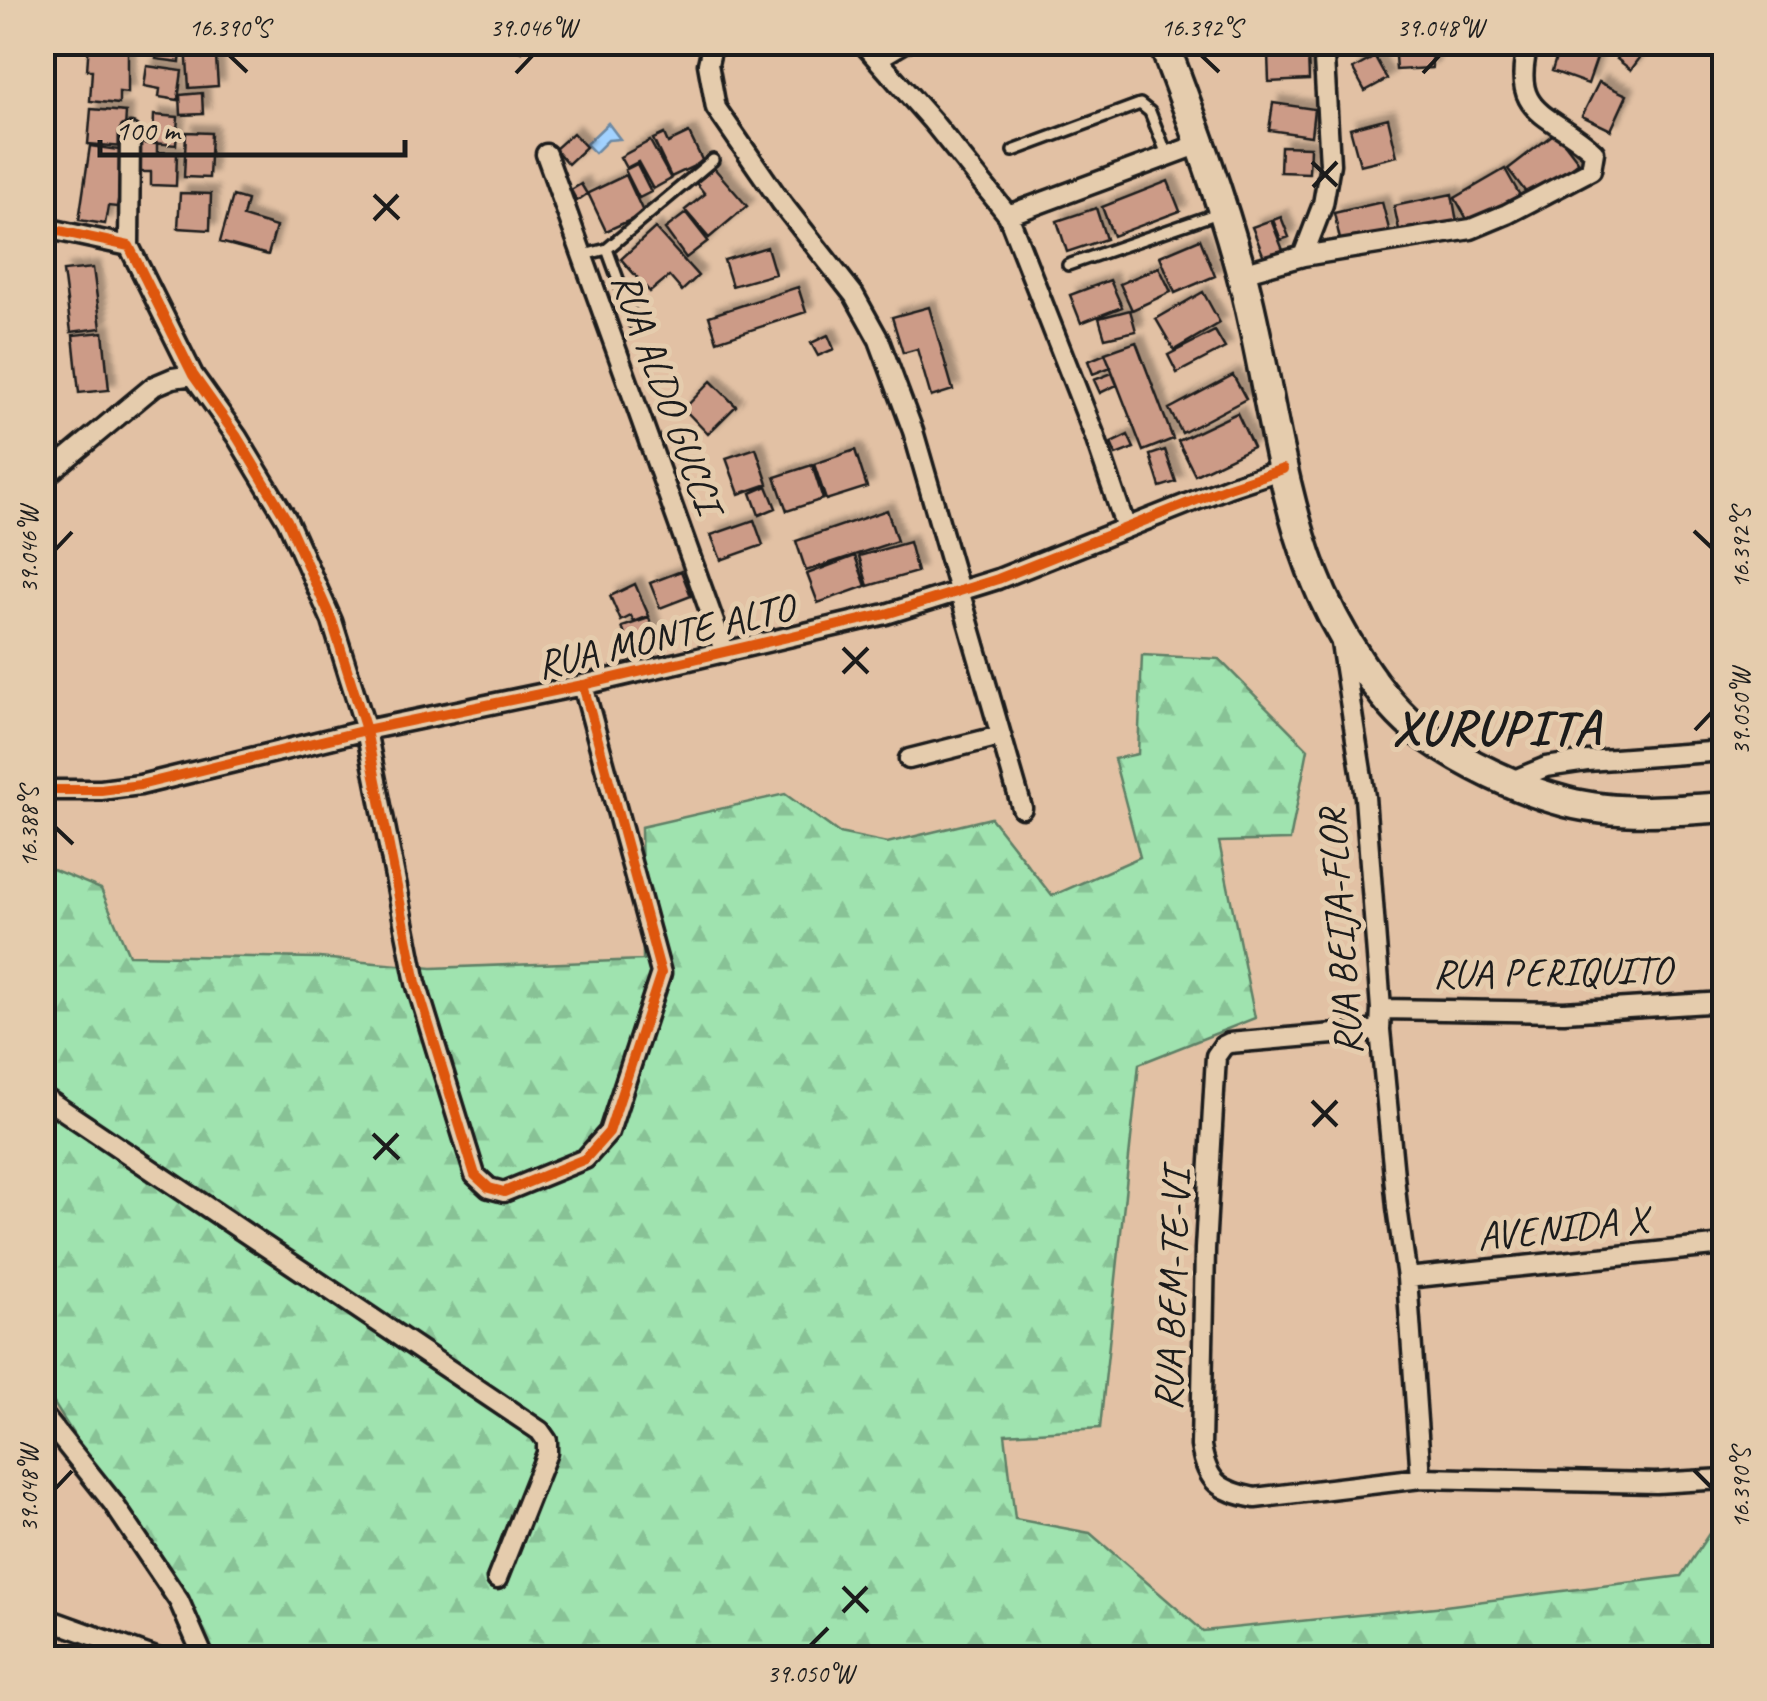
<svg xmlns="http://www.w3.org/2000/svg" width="1767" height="1701" font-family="Caveat,sans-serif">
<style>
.forest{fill:url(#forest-firs);stroke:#5e8066;stroke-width:2.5}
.water{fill:#a2d2ff;stroke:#6c89a4;stroke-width:2.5}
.building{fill:#cc9b87;stroke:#1c1c1c;stroke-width:2.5;filter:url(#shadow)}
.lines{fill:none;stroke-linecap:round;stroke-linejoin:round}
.service-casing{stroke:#1c1c1c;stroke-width:16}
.minor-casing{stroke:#1c1c1c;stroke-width:25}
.secondary-casing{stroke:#1c1c1c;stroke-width:35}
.service{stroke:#e5ccad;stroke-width:9}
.minor{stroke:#e5ccad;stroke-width:18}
.secondary{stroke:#e5ccad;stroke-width:28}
.cycleway-casing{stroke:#e5ccad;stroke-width:16}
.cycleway{stroke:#de560d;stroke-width:10}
.ticks{fill:none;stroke:#1c1c1c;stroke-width:4}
.labels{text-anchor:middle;stroke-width:10;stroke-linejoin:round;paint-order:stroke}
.street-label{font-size:40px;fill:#1c1c1c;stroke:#e5ccad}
.district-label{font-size:50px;font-weight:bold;letter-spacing:2.5px;fill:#1c1c1c;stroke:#e5ccad}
.neatline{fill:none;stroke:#1c1c1c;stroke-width:4}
.ticks-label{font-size:25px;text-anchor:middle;fill:#1c1c1c}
</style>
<defs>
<pattern id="forest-firs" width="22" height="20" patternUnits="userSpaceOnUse" patternTransform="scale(2.5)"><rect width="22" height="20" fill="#9fe3af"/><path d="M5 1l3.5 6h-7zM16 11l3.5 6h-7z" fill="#88c296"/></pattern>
<filter id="shadow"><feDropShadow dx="7" dy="-7" stdDeviation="2.5" flood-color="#0004"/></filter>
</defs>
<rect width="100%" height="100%" fill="#e2c1a4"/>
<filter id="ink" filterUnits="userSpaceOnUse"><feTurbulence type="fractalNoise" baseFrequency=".01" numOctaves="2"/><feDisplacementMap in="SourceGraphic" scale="20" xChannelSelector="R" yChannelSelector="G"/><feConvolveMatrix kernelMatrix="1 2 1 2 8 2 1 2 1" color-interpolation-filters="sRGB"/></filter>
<g filter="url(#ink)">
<!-- forest -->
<path class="forest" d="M 1142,655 L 1219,659 L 1308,749 L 1290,840 L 1219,842 L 1255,1018 L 1139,1064 L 1100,1428 L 1005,1434 L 1015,1519 L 1090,1533 L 1203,1631 L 1445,1606 L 1681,1576 L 1724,1511 L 1724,1658 L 214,1658 L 43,1386 L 43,865 L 101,889 L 129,955 L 319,958 L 432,968 L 643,960 L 641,827 L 785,794 L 839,833 L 887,843 L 991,818 L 1052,896 L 1140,857 L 1114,759 L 1138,754 Z"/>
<!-- water -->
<path class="water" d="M 608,123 L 620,139 L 608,140 L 595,153 L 586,144 Z"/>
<!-- building -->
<path class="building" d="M 89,42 L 128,42 L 128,93 L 119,92 L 119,104 L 90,101 L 92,70 L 87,70 Z
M 158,42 L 182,42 L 180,62 L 156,59 Z
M 490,42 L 525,42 L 522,52 Z
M 1394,42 L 1431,42 L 1432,68 L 1396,70 Z
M 1583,43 L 1600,49 L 1588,84 L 1552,71 L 1559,48 L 1579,55 Z
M 215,44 L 218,86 L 189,88 L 186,46 Z
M 1628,44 L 1642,55 L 1631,70 L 1617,59 Z
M 1308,52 L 1309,80 L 1269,82 L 1268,54 Z
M 1375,57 L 1387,79 L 1365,91 L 1353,69 Z
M 147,66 L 182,71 L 178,100 L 159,97 L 160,89 L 144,86 Z
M 1599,82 L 1627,95 L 1611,130 L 1582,116 Z
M 202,93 L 203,114 L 181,115 L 180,95 Z
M 1273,103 L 1314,109 L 1311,136 L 1269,130 Z
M 91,109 L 126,112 L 124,147 L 88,144 Z
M 154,115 L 178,117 L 176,145 L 153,143 Z
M 1388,118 L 1397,156 L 1360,165 L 1350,128 Z
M 186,132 L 211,133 L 209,178 L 184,177 Z
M 1556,132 L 1579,162 L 1531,199 L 1508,169 Z
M 573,133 L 586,147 L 568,164 L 555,149 Z
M 689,133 L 703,162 L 671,177 L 653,139 L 664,134 L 668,143 Z
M 650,141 L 671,179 L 653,189 L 638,162 L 626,168 L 620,157 Z
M 140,143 L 157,144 L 157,152 L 177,153 L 176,186 L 151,185 L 151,172 L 139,172 Z
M 90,146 L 126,151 L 117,207 L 108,206 L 105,224 L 79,220 Z
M 1281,146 L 1310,147 L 1309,173 L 1280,172 Z
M 637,164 L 651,192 L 639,198 L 625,170 Z
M 714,168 L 747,206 L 709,238 L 685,210 L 705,194 L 696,183 Z
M 1505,169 L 1522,199 L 1472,228 L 1455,198 Z
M 626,175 L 644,214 L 606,231 L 588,193 Z
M 1168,181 L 1180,211 L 1113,236 L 1102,207 Z
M 581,184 L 587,194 L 577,201 L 571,190 Z
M 180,193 L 211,194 L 210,230 L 178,228 Z
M 1452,194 L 1458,228 L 1401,239 L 1394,206 Z
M 233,196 L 247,200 L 243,217 L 276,227 L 268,255 L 220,242 Z
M 1382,202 L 1390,233 L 1341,244 L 1334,213 Z
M 1096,208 L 1106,239 L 1067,252 L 1057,221 Z
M 686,213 L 708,241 L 686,258 L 665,229 Z
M 1281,217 L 1289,237 L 1281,240 L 1273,220 Z
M 1271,220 L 1283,250 L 1264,257 L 1252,227 Z
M 655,228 L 698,276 L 682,291 L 669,276 L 650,292 L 621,259 Z
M 1200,239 L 1215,276 L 1175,293 L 1160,256 Z
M 767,247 L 775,274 L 732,286 L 724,260 Z
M 1159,267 L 1171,292 L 1132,310 L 1120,284 Z
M 93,268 L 101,328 L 71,332 L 63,271 Z
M 1110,280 L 1122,307 L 1081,323 L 1070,295 Z
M 798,287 L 806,312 L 717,341 L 709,316 Z
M 1203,292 L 1220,323 L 1174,350 L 1156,319 Z
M 929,307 L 953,390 L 931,397 L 917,349 L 903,353 L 892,317 Z
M 1130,310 L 1136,331 L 1105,338 L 1099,318 Z
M 1215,331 L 1225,348 L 1177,373 L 1168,355 Z
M 103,332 L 109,390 L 79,393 L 73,335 Z
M 828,335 L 834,349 L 818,356 L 811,343 Z
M 1136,342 L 1173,439 L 1143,451 L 1105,353 Z
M 1105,354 L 1111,367 L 1093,374 L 1088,361 Z
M 1112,373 L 1117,385 L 1100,393 L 1094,380 Z
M 1233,375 L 1246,399 L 1182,433 L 1169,409 Z
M 711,381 L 736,406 L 708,434 L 684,409 Z
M 1237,413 L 1253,447 L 1195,475 L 1178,441 Z
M 1128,435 L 1134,448 L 1116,455 L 1111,443 Z
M 756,448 L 768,484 L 739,494 L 726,458 Z
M 855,450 L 867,487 L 826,500 L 814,464 Z
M 1165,450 L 1176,482 L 1160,487 L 1150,455 Z
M 812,465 L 823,499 L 787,511 L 775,477 Z
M 767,486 L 776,508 L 759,515 L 751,493 Z
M 887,510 L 897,541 L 806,571 L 796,541 Z
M 754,520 L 763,545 L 721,560 L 711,535 Z
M 909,542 L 917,572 L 868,586 L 859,556 Z
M 855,556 L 866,586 L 818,603 L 807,574 Z
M 681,571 L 691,596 L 660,608 L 650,583 Z
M 635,584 L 649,616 L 634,622 L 631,616 L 621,621 L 610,596 Z
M 649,618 L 660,650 L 633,659 L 622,627 Z"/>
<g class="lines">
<defs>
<path id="service" d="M 880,62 L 914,42
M 1013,151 L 1140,104 L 1150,112 L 1168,157
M 607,249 L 634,323
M 584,255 L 607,249 L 713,160
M 1068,265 L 1221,212"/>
<path id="minor" d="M 713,42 L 708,64 L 716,108 L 781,202 L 854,295 L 879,340 L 913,431 L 1022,808
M 862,42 L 932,121 L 1008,215 L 1094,434 L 1126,528
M 546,154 L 725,653
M 1008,215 L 1200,144
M 50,229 L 129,246 L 193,375 L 237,437 L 287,520 L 332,621 L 366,730 L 416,983 L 475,1175 L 489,1188 L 504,1192 L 585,1159 L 609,1132 L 661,973 L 583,685
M 129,246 L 130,134
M 1303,256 L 1471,229 L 1507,214 L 1591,170 L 1594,152 C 1553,113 1507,117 1529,42
M 1242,273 L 1303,256 L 1323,204 L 1330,164 L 1323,42
M 42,479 L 154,386 L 173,378 L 193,375
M 1341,643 L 1365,797 L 1381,1009 L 1380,1030 L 1397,1207 L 1407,1278 L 1421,1478
M 909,759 L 1000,736
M 1509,782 L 1546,767 L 1587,761 L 1724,751
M 42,790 L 101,790 L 140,785 L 366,730 L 583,685 L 886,614 L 998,579 L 1229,487 L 1283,469
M 1381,1009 L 1564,1012 L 1724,1002
M 1380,1030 L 1229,1043 L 1223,1046 L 1216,1056 L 1205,1249 L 1201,1446 C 1207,1482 1219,1491 1255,1498 L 1421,1478 L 1656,1483 L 1724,1479
M 42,1096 L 540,1431 L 547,1441 L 547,1453 L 497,1579
M 1407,1278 L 1724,1245
M 42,1414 L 113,1503 L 179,1601 L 204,1658
M 42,1617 L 156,1658"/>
<path id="secondary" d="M 1163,42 C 1192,118 1220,194 1241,272 C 1268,371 1276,476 1313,573 C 1333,625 1378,701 1423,734 C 1465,764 1517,789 1566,802 C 1616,815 1674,811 1724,807"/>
</defs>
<!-- service casing -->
<use href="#service" class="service-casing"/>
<!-- minor casing -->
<use href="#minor" class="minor-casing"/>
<!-- secondary casing -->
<use href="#secondary" class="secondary-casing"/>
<!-- service -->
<use href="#service" class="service"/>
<!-- minor -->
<use href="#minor" class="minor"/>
<!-- secondary -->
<use href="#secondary" class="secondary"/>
<defs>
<path id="cycleway" d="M 50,229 L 129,246 L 193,375 L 237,437 L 287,520 L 332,621 L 366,730 L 416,983 L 475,1175 L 489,1188 L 504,1192 L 585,1159 L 609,1132 L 661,973 L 583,685
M 42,790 L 101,790 L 140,785 L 366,730 L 583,685 L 886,614 L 998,579 L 1229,487 L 1283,469"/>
</defs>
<!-- cycleway casing -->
<use href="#cycleway" class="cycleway-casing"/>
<!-- cycleway -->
<use href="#cycleway" class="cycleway"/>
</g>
</g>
<!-- ticks -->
<path class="ticks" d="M 229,55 L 247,72M 1201,55 L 1219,72M 516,73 L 533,55M 1423,73 L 1440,55M 1312,162 L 1337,186M 1313,187 L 1337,162M 374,195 L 399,219M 374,220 L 398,195M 1694,531 L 1712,548M 55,550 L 72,532M 843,648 L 868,673M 843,673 L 868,648M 1695,730 L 1712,712M 55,827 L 73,844M 1312,1101 L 1337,1126M 1313,1126 L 1337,1101M 373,1134 L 399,1159M 374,1159 L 398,1134M 1694,1470 L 1712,1488M 55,1489 L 72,1471M 843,1587 L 868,1612M 843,1612 L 867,1587M 810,1646 L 828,1628"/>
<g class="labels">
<!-- street labels -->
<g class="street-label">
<text transform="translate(668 392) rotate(70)" y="14">RUA ALDO GUCCI</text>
<text transform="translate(665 635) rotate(-13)" y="14">RUA MONTE ALTO</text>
<text transform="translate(1339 932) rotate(-94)" y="14">RUA BEIJA-FLOR</text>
<text transform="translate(1552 971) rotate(-1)" y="14">RUA PERIQUITO</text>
<text transform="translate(1562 1227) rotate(-6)" y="14">AVENIDA X</text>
<text transform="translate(1171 1290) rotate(-88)" y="14">RUA BEM-TE-VI</text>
</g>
<!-- district labels -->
<g class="district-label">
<text x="1497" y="744">XURUPITA</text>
</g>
</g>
<!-- margin -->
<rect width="1767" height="1701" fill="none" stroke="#e5ccad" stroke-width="110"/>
<!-- scale -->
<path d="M100 140v15h305v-15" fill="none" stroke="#1c1c1c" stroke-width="5"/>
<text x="115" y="140" font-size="30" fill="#1c1c1c" stroke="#e5ccad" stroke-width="8" paint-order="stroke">100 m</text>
<rect x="55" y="55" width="1657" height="1591" class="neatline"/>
<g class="ticks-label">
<text x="229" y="36">16.390°S</text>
<text x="533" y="36">39.046°W</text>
<text x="1201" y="36">16.392°S</text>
<text x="1440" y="36">39.048°W</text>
<text transform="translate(1740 548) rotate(-90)" y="9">16.392°S</text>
<text transform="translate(28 550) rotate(-90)" y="9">39.046°W</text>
<text transform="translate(1740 712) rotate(-90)" y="9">39.050°W</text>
<text transform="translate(28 827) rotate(-90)" y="9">16.388°S</text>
<text transform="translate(1740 1488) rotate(-90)" y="9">16.390°S</text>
<text transform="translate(28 1489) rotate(-90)" y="9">39.048°W</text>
<text x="810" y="1682">39.050°W</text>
</g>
</svg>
